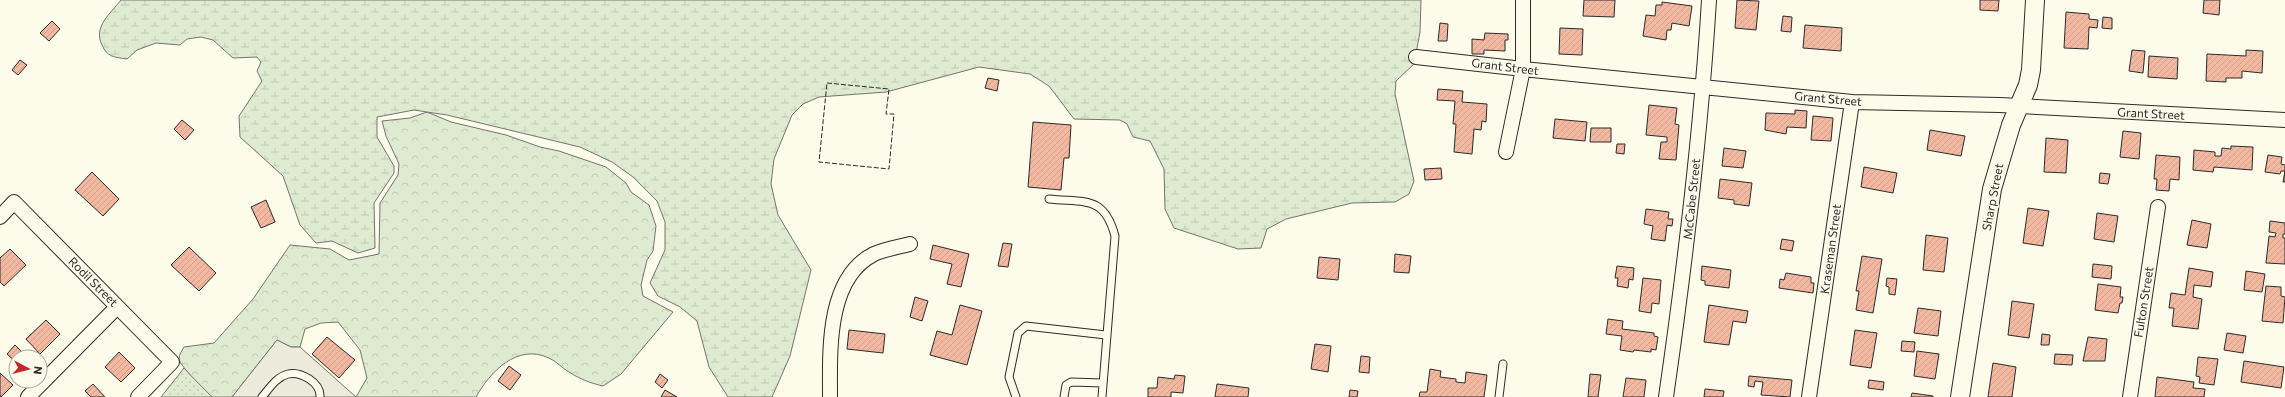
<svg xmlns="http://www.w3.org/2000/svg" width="2285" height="397" font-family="Commissioner,sans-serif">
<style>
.grass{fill:url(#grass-dots);stroke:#74746e}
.forest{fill:url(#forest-crowns);stroke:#74746e}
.wetland{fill:url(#wetland-marsh);stroke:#74746e}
.parking{fill:#eceadb;stroke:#74746e}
.building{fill:url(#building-hatch);stroke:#2b2b2b}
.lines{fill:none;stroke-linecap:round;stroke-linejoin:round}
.service-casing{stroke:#2b2b2b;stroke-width:9}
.minor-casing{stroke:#2b2b2b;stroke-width:16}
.tertiary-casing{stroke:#2b2b2b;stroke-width:20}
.service{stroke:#fdfbea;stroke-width:7}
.minor{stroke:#fdfbea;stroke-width:14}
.tertiary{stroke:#fdfbea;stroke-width:18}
.fence{stroke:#2b2b2b;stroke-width:1;stroke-dasharray:5 2;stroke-linecap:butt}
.labels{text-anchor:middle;stroke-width:3;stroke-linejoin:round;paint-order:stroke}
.street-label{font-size:12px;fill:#2b2b2b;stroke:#fdfbea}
</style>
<defs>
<pattern id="grass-dots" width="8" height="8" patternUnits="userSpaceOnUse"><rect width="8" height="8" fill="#deebd1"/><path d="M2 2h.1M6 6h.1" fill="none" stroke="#bfcab4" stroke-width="1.8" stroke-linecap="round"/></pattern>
<pattern id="forest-crowns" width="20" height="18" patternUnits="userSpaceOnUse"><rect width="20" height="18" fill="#deebd1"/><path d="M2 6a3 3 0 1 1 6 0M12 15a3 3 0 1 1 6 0" fill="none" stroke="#bfcab4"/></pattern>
<pattern id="wetland-marsh" width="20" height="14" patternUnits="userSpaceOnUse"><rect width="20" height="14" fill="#deebd1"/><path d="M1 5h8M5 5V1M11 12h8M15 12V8" fill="none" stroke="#bfcab4"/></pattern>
<pattern id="building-hatch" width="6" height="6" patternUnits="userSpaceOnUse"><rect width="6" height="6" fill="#f2b8a0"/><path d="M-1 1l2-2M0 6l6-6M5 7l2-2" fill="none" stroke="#d09e8a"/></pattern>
</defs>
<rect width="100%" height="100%" fill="#fdfbea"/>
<!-- grass -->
<path class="grass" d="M 184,368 L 212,397 L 161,397 Z"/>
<!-- forest -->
<path class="forest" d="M 427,112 L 451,122 L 506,135 L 540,147 L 559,151 L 606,167 L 626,183 L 631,192 L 649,205 L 656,226 L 653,251 L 647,260 L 641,285 L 643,296 L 673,312 L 621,374 L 603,386 C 590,383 580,379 569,372 C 562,368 556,361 549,358 C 517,343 490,372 476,397 L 356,397 L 367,378 L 360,350 L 338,322 L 321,323 L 305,329 L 300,347 L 291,347 L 277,340 L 232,397 L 212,397 C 205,389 181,368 179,359 C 179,354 182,351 184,347 L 214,343 L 253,299 L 290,245 L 330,249 L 349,260 L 379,254 L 380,203 L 398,175 L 399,164 L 386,136 L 382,121 L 410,118 Z"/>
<!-- wetland -->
<path class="wetland" d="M 121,0 L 1421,0 L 1420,32 L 1414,64 L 1396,81 L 1395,94 L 1414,181 L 1409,194 L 1395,202 L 1352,203 L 1286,219 L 1267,229 L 1261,248 L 1238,249 L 1174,228 L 1165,209 L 1164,169 L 1150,141 L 1133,137 L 1127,124 L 1120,120 L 1074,119 L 1049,86 L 1030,74 L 979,67 L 886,92 L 819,97 L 803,104 L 792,115 L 774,159 L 771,184 L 778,215 L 811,270 L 790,356 L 772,397 L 728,397 L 709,367 L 697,321 L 680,307 L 658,296 L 650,283 L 665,250 L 665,222 L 657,201 L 633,177 L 612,162 L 580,147 L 447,115 L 414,110 L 377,117 L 377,137 L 394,166 L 394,173 L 374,203 L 375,248 L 358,253 L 332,241 L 316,243 L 300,225 L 283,176 L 240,137 L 239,116 L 262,81 L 257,71 L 261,62 L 257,57 L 233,58 L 213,40 L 201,37 L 187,39 L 180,45 L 156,43 L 137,50 L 127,59 C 114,57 107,57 102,45 C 93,27 110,14 121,0 Z"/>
<!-- parking -->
<path class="parking" d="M 277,340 L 291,347 L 300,347 L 356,397 L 232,397 Z"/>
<!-- building -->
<path class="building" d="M 1584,0 L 1615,0 L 1614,17 L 1583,16 Z
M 1737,0 L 1759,1 L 1756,30 L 1735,28 Z
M 1980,0 L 1999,0 L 1998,11 L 1980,10 Z
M 2204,0 L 2220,0 L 2219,15 L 2203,13 Z
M 1662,2 L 1692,6 L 1689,26 L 1672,23 L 1671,30 L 1667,30 L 1666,40 L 1643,36 L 1646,15 L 1655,16 L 1656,5 L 1662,5 Z
M 2066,12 L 2089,14 L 2089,19 L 2098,20 L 2097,28 L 2089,27 L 2088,49 L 2064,48 Z
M 1783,16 L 1792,17 L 1791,32 L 1781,31 Z
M 2103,17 L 2112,18 L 2112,29 L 2102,28 Z
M 52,21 L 60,29 L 49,41 L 40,33 Z
M 1440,23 L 1448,24 L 1447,41 L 1438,41 Z
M 1805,25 L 1842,28 L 1841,51 L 1803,48 Z
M 1560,28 L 1583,29 L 1582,55 L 1559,54 Z
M 1485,33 L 1508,34 L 1508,40 L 1505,40 L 1505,51 L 1484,50 L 1484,54 L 1472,54 L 1472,39 L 1484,40 Z
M 2132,50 L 2145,51 L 2143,73 L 2129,71 Z
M 2246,50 L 2263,51 L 2262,73 L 2242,71 L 2242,78 L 2226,78 L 2226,82 L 2206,81 L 2207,54 L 2246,56 Z
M 2149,56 L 2178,58 L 2177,79 L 2148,77 Z
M 20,60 L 27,65 L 18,75 L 12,70 Z
M 988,78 L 999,80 L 997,91 L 985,88 Z
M 1438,89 L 1463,91 L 1462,102 L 1487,104 L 1486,122 L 1482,121 L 1481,130 L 1474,129 L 1472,154 L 1454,152 L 1456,124 L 1453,124 L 1455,101 L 1437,100 Z
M 1649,105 L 1677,108 L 1675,124 L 1679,125 L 1676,160 L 1659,159 L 1661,142 L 1667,142 L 1667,137 L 1646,135 Z
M 1795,110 L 1807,111 L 1806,128 L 1787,127 L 1786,134 L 1765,130 L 1766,113 L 1795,114 Z
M 1813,116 L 1833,118 L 1831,141 L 1811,140 Z
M 1555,119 L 1587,122 L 1585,141 L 1553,138 Z
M 182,120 L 194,130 L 185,140 L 174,129 Z
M 1033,122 L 1071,125 L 1069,158 L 1064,158 L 1061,190 L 1028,187 Z
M 1591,128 L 1611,128 L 1611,142 L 1590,142 Z
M 1930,130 L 1965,136 L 1961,156 L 1927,150 Z
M 2123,131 L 2141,133 L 2139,159 L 2120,157 Z
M 2046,138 L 2068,140 L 2066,173 L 2044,172 Z
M 1617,144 L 1625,144 L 1624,154 L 1616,153 Z
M 2231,146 L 2253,147 L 2252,170 L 2214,167 L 2213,172 L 2193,170 L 2194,150 L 2215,152 L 2215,156 L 2221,156 L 2222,148 L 2231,149 Z
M 1724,148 L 1746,151 L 1743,168 L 1722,166 Z
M 2156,155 L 2180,157 L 2179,180 L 2170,179 L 2169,191 L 2156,190 L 2157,179 L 2154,179 Z
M 2268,155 L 2282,157 L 2281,164 L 2285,165 L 2285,182 L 2283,182 L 2285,171 L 2281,171 L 2280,174 L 2265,172 Z
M 1864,167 L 1897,173 L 1893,193 L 1861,187 Z
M 1441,168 L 1442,179 L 1425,180 L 1424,169 Z
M 92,172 L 119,199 L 103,216 L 75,190 Z
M 2100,173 L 2110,174 L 2108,184 L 2099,183 Z
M 1720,179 L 1752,183 L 1749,206 L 1734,204 L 1734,200 L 1718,198 Z
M 266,200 L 275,222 L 261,228 L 251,207 Z
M 2028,208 L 2049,211 L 2043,246 L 2023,243 Z
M 1646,209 L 1669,212 L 1668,219 L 1673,219 L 1672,226 L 1667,225 L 1665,241 L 1651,239 L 1653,226 L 1644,224 Z
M 2097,213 L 2118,216 L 2114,242 L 2094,239 Z
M 2192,220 L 2211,224 L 2207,248 L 2187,245 Z
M 2270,221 L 2285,223 L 2285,234 L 2283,234 L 2283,238 L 2285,238 L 2285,264 L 2266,263 L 2269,236 L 2275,237 L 2276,233 L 2269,232 Z
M 1926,235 L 1948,238 L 1944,272 L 1923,270 Z
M 1782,239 L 1794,241 L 1792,251 L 1780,249 Z
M 1003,243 L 1012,244 L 1008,267 L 998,266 Z
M 933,245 L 969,254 L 961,287 L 947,284 L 952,264 L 930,259 Z
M 189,247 L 216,273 L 199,291 L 171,265 Z
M 10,249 L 26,265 L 4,286 L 0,282 L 0,258 Z
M 1395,254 L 1411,256 L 1409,273 L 1394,272 Z
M 1862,256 L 1882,259 L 1873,313 L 1856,310 L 1859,291 L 1856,291 Z
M 1319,257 L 1340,259 L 1338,280 L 1317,278 Z
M 2093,264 L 2112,266 L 2111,279 L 2092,277 Z
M 1617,266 L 1634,268 L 1633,280 L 1629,279 L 1628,288 L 1617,286 L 1618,278 L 1615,278 Z
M 1702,266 L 1731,270 L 1729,288 L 1705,285 L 1705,281 L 1701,280 Z
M 2189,268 L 2213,272 L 2211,287 L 2194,285 L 2193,297 L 2202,299 L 2198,329 L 2172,326 L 2174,308 L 2169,308 L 2171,293 L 2185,295 Z
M 2246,271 L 2265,274 L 2262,292 L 2244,290 Z
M 1786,273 L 1811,277 L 1811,283 L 1814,283 L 1813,293 L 1779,288 L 1780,279 L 1784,280 Z
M 1643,278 L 1661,280 L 1659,304 L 1652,303 L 1651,313 L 1639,311 Z
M 1887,278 L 1897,279 L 1895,295 L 1889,294 L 1889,287 L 1886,286 Z
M 2098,284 L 2121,287 L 2120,297 L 2123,297 L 2122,303 L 2120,303 L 2118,313 L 2095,310 Z
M 2266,286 L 2281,287 L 2281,296 L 2285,297 L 2283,323 L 2262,321 Z
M 915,297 L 928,301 L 922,321 L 910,317 Z
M 2012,301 L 2034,304 L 2029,338 L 2008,335 Z
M 960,305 L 982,311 L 967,365 L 930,355 L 937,331 L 952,335 Z
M 1709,305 L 1748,311 L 1746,323 L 1733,321 L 1729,345 L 1704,342 Z
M 1918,308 L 1941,311 L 1938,336 L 1914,333 Z
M 1608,319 L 1623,321 L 1622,329 L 1654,333 L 1654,336 L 1658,337 L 1656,350 L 1651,349 L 1651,352 L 1634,350 L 1633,352 L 1620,350 L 1622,336 L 1606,334 Z
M 46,320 L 60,334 L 40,354 L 26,339 Z
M 849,330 L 885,334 L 883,353 L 847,349 Z
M 1855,330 L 1877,333 L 1871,368 L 1850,365 Z
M 2227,333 L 2246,336 L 2243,353 L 2224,350 Z
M 2042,334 L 2050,335 L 2049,345 L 2041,345 Z
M 327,337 L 355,360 L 339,378 L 312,354 Z
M 2088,337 L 2107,339 L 2105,361 L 2083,361 Z
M 1902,341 L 1915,342 L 1914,352 L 1901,351 Z
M 1315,344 L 1331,346 L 1328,372 L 1311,369 Z
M 15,345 L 27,357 L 16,357 L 16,362 L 7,354 Z
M 1917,351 L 1939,354 L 1935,379 L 1914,376 Z
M 119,352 L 135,368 L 121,382 L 105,367 Z
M 2055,354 L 2073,355 L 2072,365 L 2054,364 Z
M 1361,356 L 1370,357 L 1369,373 L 1359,372 Z
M 2198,357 L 2218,359 L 2214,385 L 2199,383 L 2200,377 L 2196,376 Z
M 2244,361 L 2284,367 L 2281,388 L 2241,382 Z
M 1993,363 L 2016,367 L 2012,397 L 1988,397 Z
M 509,366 L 521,375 L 510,390 L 498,381 Z
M 1430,369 L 1441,371 L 1440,377 L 1456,379 L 1456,382 L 1465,383 L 1466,372 L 1487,375 L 1484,397 L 1419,397 L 1420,392 L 1427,392 Z
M 0,373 L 13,385 L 1,397 L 0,396 Z
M 660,374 L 668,380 L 662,388 L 655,382 Z
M 1590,374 L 1601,375 L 1598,397 L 1588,397 Z
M 1175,375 L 1185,376 L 1183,393 L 1171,392 L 1171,397 L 1148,397 L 1148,388 L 1157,388 L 1158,377 L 1174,379 Z
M 1749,376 L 1792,380 L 1790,397 L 1761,395 L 1763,382 L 1755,381 L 1754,387 L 1748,386 Z
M 2157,377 L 2194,382 L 2193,388 L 2205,389 L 2204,397 L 2155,397 Z
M 1626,378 L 1646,380 L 1644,397 L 1623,397 Z
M 1869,380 L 1884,382 L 1883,390 L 1868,388 Z
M 93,384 L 105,397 L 91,397 L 85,391 Z
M 1217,384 L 1249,388 L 1248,397 L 1215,397 Z
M 1705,389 L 1724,391 L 1723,397 L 1704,397 Z
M 665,390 L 677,397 L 661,397 Z
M 1350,390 L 1358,391 L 1357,397 L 1349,397 Z
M 1912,393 L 1933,396 L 1933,397 L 1911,397 Z"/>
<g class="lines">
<defs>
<path id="service" d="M 1049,199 C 1085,203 1104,195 1115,236 L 1102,397
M 262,397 C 269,389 276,377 288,374 C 300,371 321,382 320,397
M 1016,397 L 1009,377 L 1018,333 L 1026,326 L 1106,335
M 1064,397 L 1066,385 L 1071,382 L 1103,383
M 1499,397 L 1503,364"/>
<path id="minor" d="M 1416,57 L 1523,69 L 1852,102 L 2000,105 L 2285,120
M 1506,152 L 1523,69 L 1523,0
M 0,217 L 14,202 L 172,362 L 138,397
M 28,397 L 117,307
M 830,397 C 830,352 826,278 874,254 C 885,249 898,247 910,244
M 1666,397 C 1685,265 1701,133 1709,0
M 1809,397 L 1852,102
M 2130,397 L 2158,207"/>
<path id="tertiary" d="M 1960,397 L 1992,189 L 2011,125 L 2028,85 L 2031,70 L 2035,0"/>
</defs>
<!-- service casing -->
<use href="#service" class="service-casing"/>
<!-- minor casing -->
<use href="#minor" class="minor-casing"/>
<!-- tertiary casing -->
<use href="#tertiary" class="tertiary-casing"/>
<!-- service -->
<use href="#service" class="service"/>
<!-- minor -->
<use href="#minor" class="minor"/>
<!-- tertiary -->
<use href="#tertiary" class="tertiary"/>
<!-- fence -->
<path class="fence" d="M 827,83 L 889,89 L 886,114 L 894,114 L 889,169 L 819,162 Z"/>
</g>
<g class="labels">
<!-- street labels -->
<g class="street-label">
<text transform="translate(1505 67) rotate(7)" y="4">Grant Street</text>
<text transform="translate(1828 99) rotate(5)" y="4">Grant Street</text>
<text transform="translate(2151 114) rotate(3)" y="4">Grant Street</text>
<text transform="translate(1993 197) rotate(-79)" y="4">Sharp Street</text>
<text transform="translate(1692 199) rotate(-84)" y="4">McCabe Street</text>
<text transform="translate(1831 249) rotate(-82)" y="4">Kraseman Street</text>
<text transform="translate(93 282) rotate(45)" y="4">Rodil Street</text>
<text transform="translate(2144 302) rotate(-81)" y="4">Fulton Street</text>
</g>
</g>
<!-- north arrow -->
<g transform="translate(28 369) rotate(97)"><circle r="19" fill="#fdfbea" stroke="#a9a89e"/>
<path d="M0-3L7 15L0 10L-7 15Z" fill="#c62828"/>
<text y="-6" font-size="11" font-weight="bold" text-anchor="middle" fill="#2b2b2b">N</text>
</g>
</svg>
